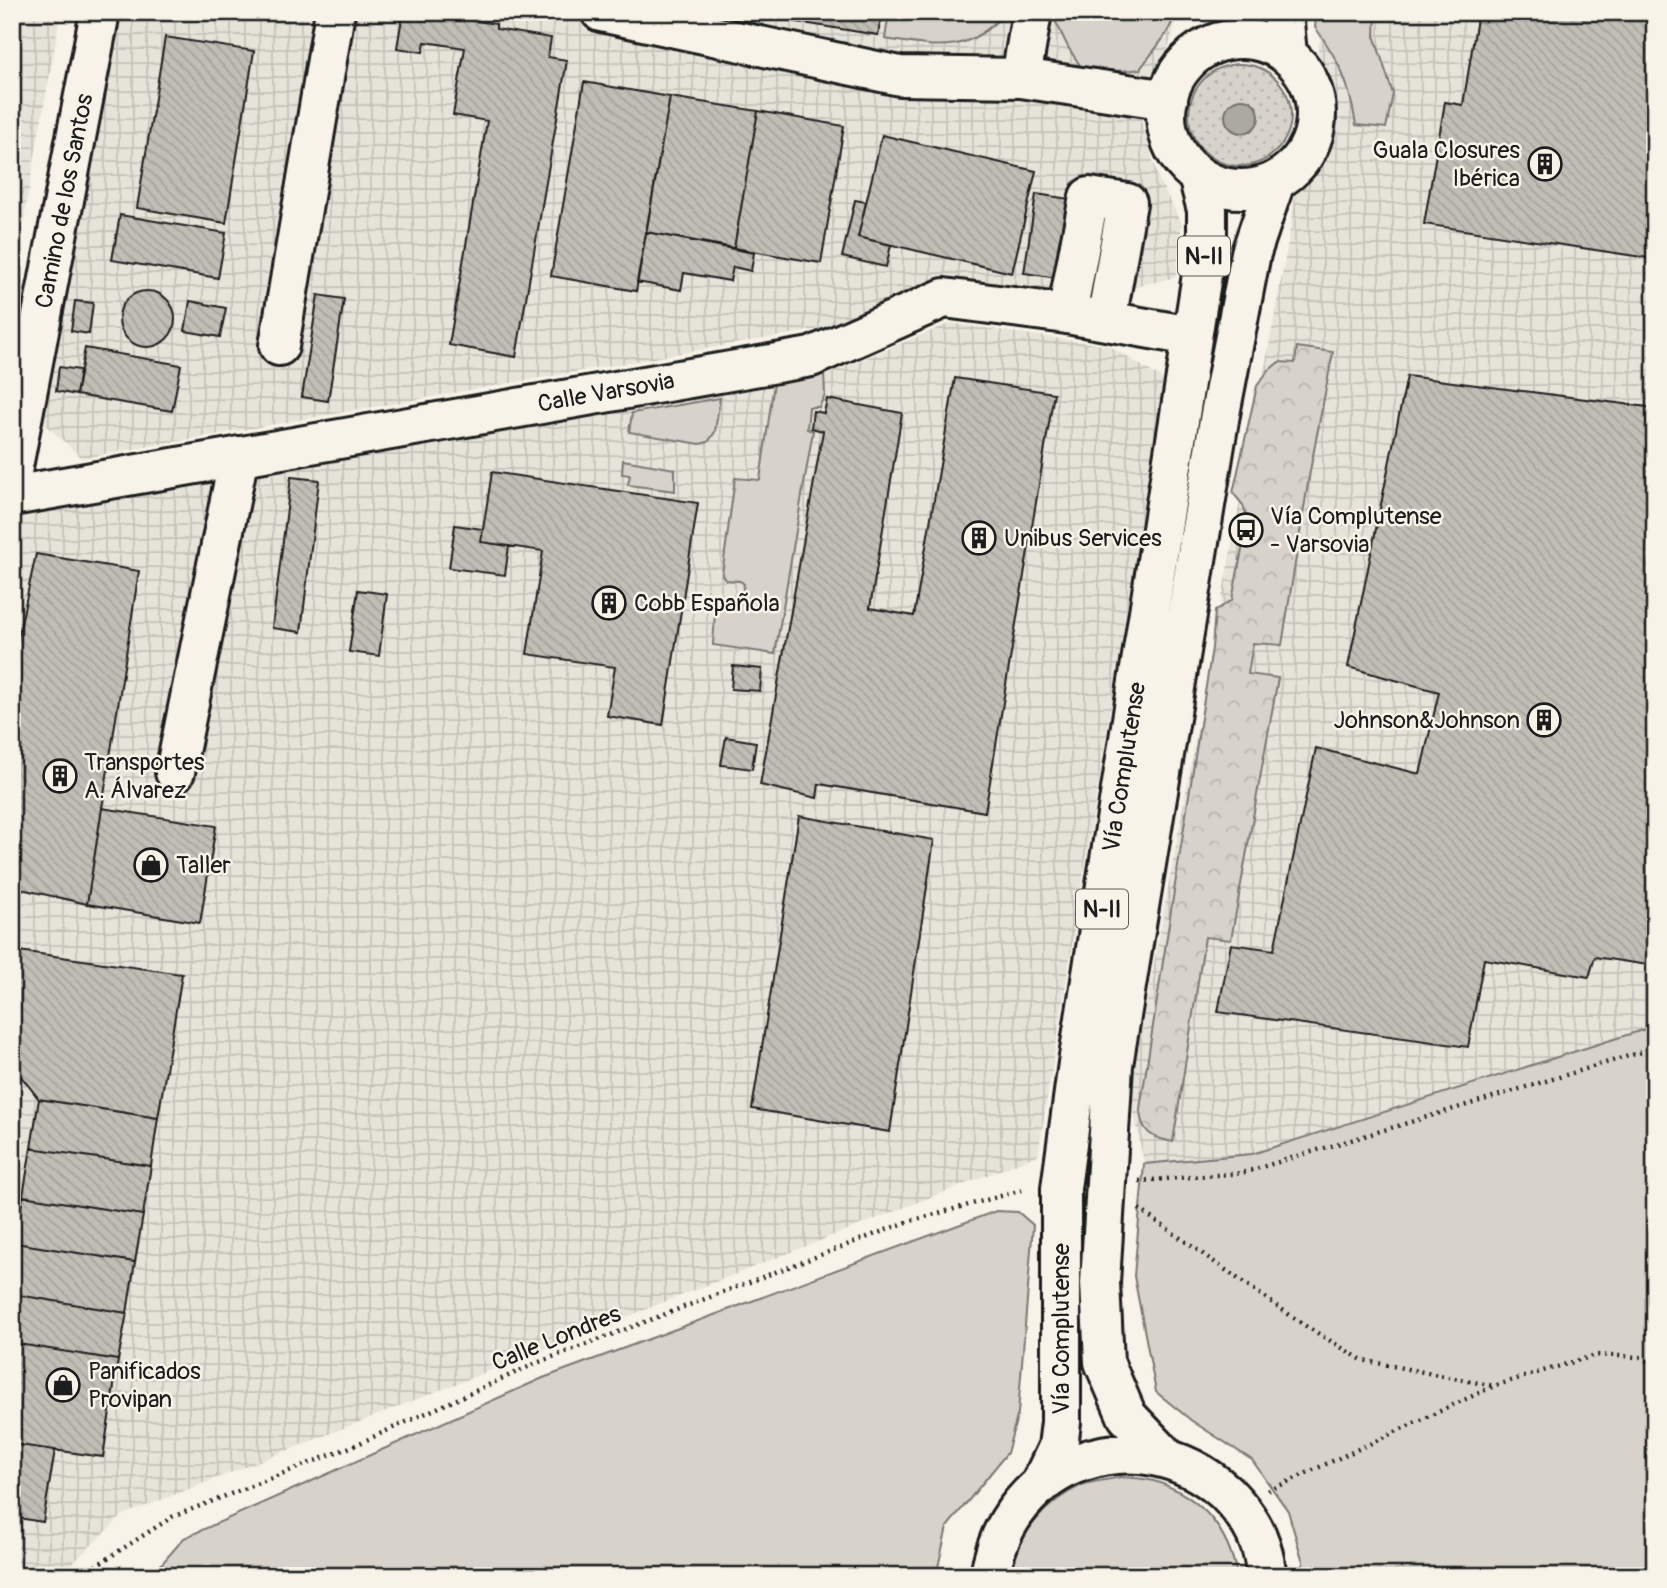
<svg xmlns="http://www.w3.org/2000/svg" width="1667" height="1588" font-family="Pangolin,sans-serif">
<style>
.industrial{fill:url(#industrial-grid)}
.grass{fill:#d7d3cb;stroke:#7a7874;stroke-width:2}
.forest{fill:url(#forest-crowns);stroke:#7a7874;stroke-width:2}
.park{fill:url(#park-dots);stroke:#7a7874;stroke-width:2}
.water{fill:#aca9a2;stroke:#72716c;stroke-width:2}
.building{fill:url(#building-back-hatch);stroke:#1c1c1c;stroke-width:2}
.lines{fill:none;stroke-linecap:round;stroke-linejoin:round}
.minor-casing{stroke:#1c1c1c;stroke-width:44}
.major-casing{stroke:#1c1c1c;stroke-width:44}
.path{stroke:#1c1c1c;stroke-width:4.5;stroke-dasharray:2 5;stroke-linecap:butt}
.minor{stroke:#f7f3e8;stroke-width:38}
.major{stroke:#f7f3e8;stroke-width:38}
.labels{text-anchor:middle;stroke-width:5;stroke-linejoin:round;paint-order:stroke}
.shield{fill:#f7f3e8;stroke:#5e5c59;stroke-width:2}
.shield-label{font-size:23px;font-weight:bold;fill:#1c1c1c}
.poi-label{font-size:24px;fill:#1c1c1c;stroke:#f7f3e8;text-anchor:start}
.street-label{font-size:24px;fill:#1c1c1c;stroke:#f7f3e8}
</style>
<defs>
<pattern id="industrial-grid" width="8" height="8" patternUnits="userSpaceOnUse" patternTransform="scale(1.75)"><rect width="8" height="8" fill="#e6e3d9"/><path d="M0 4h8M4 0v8" fill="none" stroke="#c5c2ba"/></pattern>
<pattern id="forest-crowns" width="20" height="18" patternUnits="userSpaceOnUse" patternTransform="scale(1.75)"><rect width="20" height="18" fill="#d7d3cb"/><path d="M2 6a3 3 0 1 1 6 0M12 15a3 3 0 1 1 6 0" fill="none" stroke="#b8b5ae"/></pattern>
<pattern id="park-dots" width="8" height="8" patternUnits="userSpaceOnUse" patternTransform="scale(1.75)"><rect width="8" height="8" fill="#d7d3cb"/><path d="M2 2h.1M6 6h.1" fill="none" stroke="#b8b5ae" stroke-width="1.8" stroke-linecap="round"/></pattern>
<pattern id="building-back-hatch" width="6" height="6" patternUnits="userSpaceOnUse" patternTransform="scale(1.75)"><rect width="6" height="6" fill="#c0beb5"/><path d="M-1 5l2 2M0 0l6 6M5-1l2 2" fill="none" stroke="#a4a39b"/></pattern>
</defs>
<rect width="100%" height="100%" fill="#f7f3e8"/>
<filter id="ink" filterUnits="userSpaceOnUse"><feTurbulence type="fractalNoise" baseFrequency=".0143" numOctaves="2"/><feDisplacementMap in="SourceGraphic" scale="14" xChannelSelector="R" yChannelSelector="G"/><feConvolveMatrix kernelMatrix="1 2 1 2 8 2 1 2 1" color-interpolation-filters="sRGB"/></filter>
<g filter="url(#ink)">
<!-- industrial -->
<path class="industrial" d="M 12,12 L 61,12 L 12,283 Z
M 105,12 L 1177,12 L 1172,37 L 1141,120 L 1159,180 L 1182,223 L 1176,277 L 1081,300 L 935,281 L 831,327 L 82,458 L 40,420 Z
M 1324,12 L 1655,12 L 1655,1026 L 1252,1154 L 1144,1164 L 1130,1092 L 1287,248 Z
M 950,323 L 1110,346 L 1164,380 L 1038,1155 L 123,1515 L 59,1576 L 12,1576 L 12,515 L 289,466 L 823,376 Z"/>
<!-- grass -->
<path class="grass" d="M 889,12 L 1005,12 C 968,56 935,47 885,39 Z
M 1051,12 L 1175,12 C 1172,32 1152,52 1140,69 C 1122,73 1104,68 1085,73 L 1068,47 Z
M 1317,12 L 1376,12 L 1375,38 L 1393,94 L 1386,128 L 1356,125 C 1349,82 1340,62 1315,27 Z
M 824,372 L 825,395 L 819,407 L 809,407 L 807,429 L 813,431 L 775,654 L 713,645 L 715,612 L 718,609 L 738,610 L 744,584 L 740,581 L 726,580 L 722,575 L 735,478 L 760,480 L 774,383 Z
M 720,398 L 715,432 L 708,442 L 700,444 L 629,432 L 632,413 Z
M 623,460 L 675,469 L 675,491 L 628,485 L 630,475 L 622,474 Z
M 1655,1026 L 1655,1576 L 1303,1576 L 1303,1562 L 1288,1511 L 1252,1460 L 1192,1421 L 1156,1392 L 1134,1276 L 1144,1164 L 1252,1154 Z
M 996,1211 L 1018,1212 L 1033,1225 L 1018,1413 L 1007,1453 L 947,1527 L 936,1576 L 151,1576 L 184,1538 L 543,1378 Z
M 1120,1477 C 1132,1478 1146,1478 1157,1482 C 1202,1497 1229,1531 1237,1576 L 1011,1576 C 1014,1536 1047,1501 1082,1485 C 1093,1481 1108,1480 1120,1477 Z"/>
<!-- forest -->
<path class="forest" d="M 1297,347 L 1333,352 L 1310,471 L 1282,645 L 1253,643 L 1248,674 L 1278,678 L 1231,940 L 1205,937 L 1173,1142 C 1152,1138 1141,1133 1140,1109 L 1212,648 L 1215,611 L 1232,600 L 1248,520 L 1243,505 L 1233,493 L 1257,386 L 1268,371 L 1279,362 L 1295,363 Z"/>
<!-- park -->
<path class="park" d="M1189 115a51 51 0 1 1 102 0a51 51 0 1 1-102 0Z"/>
<!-- water -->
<path class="water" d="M1225 116a17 17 0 1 1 34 0a17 17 0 1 1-34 0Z"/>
<!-- building -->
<path class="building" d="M 403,12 L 459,14 L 458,18 L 496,24 L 496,29 L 551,38 L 548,57 L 567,60 L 516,357 L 449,345 L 487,121 L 453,115 L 465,48 L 425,42 L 423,52 L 397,48 Z
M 735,12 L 882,12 L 878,35 Z
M 1478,12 L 1655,12 L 1655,259 L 1424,224 L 1445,102 L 1463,105 Z
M 165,37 L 254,51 L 226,223 L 137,208 Z
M 584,82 L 670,97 L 636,291 L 551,276 Z
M 670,97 L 758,111 L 734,248 L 646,232 Z
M 758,111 L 844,126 L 821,263 L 734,248 Z
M 882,135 L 1036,171 L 1012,273 L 858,237 Z
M 1036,194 L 1070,199 L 1058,278 L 1024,273 Z
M 855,200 L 866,202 L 858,237 L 891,245 L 886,267 L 842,257 Z
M 120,215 L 226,233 L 218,278 L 112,260 Z
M 646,232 L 754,253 L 751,271 L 733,267 L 730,281 L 684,273 L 681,290 L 637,282 Z
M119 319a28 28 0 1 1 56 0a28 28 0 1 1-56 0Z
M 318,295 L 344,299 L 328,401 L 302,397 Z
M 75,301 L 93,303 L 89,334 L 71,331 Z
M 190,301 L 226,308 L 220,337 L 185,331 Z
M 85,348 L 181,365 L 172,411 L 76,395 Z
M 59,367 L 80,370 L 76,395 L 56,391 Z
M 1407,376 L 1655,408 L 1655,966 L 1595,957 L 1589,977 L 1484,959 L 1468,1047 L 1218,1012 L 1231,944 L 1274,950 L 1316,748 L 1420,774 L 1439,692 L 1348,667 Z
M 955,378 L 1054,393 L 985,812 L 819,784 L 817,798 L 760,785 L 823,431 L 811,428 L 813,411 L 824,413 L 827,399 L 902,413 L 870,608 L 914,616 Z
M 492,472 L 698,503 L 663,725 L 607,716 L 615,667 L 527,654 L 543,551 L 481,542 Z
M 291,477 L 319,480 L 301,632 L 272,628 Z
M 455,525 L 483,529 L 481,542 L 509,546 L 505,575 L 449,568 Z
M 36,554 L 139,571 L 87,904 L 12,887 L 12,665 Z
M 358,590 L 387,594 L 379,656 L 349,652 Z
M 733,666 L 762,669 L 760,691 L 731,689 Z
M 726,737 L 756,742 L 752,769 L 721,765 Z
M 102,808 L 216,826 L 200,923 L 87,904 Z
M 799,816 L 934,840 L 890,1132 L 752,1109 Z
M 12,950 L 182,974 L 158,1118 L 39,1099 L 12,1065 Z
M 39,1099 L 158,1118 L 151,1166 L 31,1148 Z
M 31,1148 L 151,1166 L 143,1215 L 23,1196 Z
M 23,1196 L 143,1215 L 135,1262 L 15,1243 Z
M 15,1243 L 135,1262 L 127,1313 L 12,1294 L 12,1260 Z
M 12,1294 L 127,1313 L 118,1360 L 12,1343 Z
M 12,1343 L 118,1360 L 103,1457 L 12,1444 Z
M 12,1444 L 55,1450 L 43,1522 L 12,1517 Z"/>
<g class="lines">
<defs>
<path id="minor" d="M 601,12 L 900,76 L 1021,78
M 1032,12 L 1021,78 L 1168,100
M 1067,314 L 1089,197 L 1127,203 L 1106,321
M 279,346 L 335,12
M 12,472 L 100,12
M 12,496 L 811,357 L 944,298 L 1067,314 L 1191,336
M 175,772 L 239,456"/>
<path id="major" d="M 1283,12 L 1287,54
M1166 114a75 75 0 1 1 150 0a75 75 0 1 1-150 0Z
M 1166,1457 L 1127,1416 L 1104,1362 L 1100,1283 L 1113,1065 L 1220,414 L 1251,253 L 1275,182
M 1041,1483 L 1058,1447 L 1061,1422 L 1061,1188 L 1078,1063 L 1207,243 L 1207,210 L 1198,176
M 990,1576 C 1007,1461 1139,1414 1225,1492 C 1239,1506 1254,1525 1260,1544 C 1264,1554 1265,1566 1267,1576"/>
</defs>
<!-- minor casing -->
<use href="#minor" class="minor-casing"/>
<!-- major casing -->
<use href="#major" class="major-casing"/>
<!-- path -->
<path class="path" d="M 1139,1181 L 1242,1173 L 1655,1048
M 1139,1209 L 1304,1325 L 1362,1360 L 1494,1386
M 1268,1491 L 1494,1386 L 1596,1355 L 1640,1357 L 1655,1365
M 85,1576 L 94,1567 L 172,1517 L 353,1446 L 537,1363 L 907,1222 L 1026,1189"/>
<!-- minor -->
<use href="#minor" class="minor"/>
<!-- major -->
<use href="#major" class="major"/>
</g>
</g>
<!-- icons -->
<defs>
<symbol id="building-ring" viewBox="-11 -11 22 22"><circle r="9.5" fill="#f7f3e8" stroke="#1c1c1c" stroke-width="1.5"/><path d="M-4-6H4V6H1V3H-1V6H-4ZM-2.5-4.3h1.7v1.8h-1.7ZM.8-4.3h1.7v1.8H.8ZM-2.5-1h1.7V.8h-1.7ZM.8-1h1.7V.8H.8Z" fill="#1c1c1c"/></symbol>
<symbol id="bus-ring" viewBox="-11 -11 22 22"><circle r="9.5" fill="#f7f3e8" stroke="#1c1c1c" stroke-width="1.5"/><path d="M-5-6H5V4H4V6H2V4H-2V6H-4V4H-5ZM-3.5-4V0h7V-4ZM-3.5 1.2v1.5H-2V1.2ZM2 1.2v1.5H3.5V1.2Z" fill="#1c1c1c"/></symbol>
<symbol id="shop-ring" viewBox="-11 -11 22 22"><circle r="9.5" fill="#f7f3e8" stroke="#1c1c1c" stroke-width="1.5"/><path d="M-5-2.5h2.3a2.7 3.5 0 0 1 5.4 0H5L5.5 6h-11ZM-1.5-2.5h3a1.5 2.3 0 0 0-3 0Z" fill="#1c1c1c"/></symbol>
</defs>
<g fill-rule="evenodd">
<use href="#building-ring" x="1526" y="145" width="38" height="38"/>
<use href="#bus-ring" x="1227" y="511" width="38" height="38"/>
<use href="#building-ring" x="960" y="519" width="38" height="38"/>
<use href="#building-ring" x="590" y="584" width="38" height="38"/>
<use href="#building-ring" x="1525" y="701" width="38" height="38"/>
<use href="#building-ring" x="41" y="757" width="38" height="38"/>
<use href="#shop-ring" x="132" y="846" width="38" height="38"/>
<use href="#shop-ring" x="44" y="1366" width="38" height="38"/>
</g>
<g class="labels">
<!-- shield labels -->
<g class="shield">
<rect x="1178" y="236.5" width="52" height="39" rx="5"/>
<rect x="1076" y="889.5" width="52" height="39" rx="5"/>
</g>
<g class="shield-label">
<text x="1204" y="264">N-II</text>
<text x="1102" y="917">N-II</text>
</g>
<!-- poi labels -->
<g class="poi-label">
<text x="1520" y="158" text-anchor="end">Guala Closures<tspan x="1520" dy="28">Ibérica</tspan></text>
<text x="1270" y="524">Vía Complutense<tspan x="1270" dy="28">- Varsovia</tspan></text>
<text x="1004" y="546">Unibus Services</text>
<text x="634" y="611">Cobb Española</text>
<text x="1520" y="728" text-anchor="end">Johnson&amp;Johnson</text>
<text x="84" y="770">Transportes<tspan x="84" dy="28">A. Álvarez</tspan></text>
<text x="176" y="873">Taller</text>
<text x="88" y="1379">Panificados<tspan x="88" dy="28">Provipan</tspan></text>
</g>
<!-- street labels -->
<g class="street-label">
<text transform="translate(64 201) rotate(-79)" y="8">Camino de los Santos</text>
<text transform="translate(606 392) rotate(-10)" y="8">Calle Varsovia</text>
<text transform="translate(1124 767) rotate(-81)" y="8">Vía Complutense</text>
<text transform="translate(1061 1329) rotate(-90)" y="8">Vía Complutense</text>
<text transform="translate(556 1338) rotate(-22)" y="8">Calle Londres</text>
</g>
</g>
<!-- margin -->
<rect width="1667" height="1588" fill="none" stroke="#f7f3e8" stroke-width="42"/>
<rect x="21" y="21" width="1625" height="1546" fill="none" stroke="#1c1c1c" stroke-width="2.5" filter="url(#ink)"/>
</svg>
